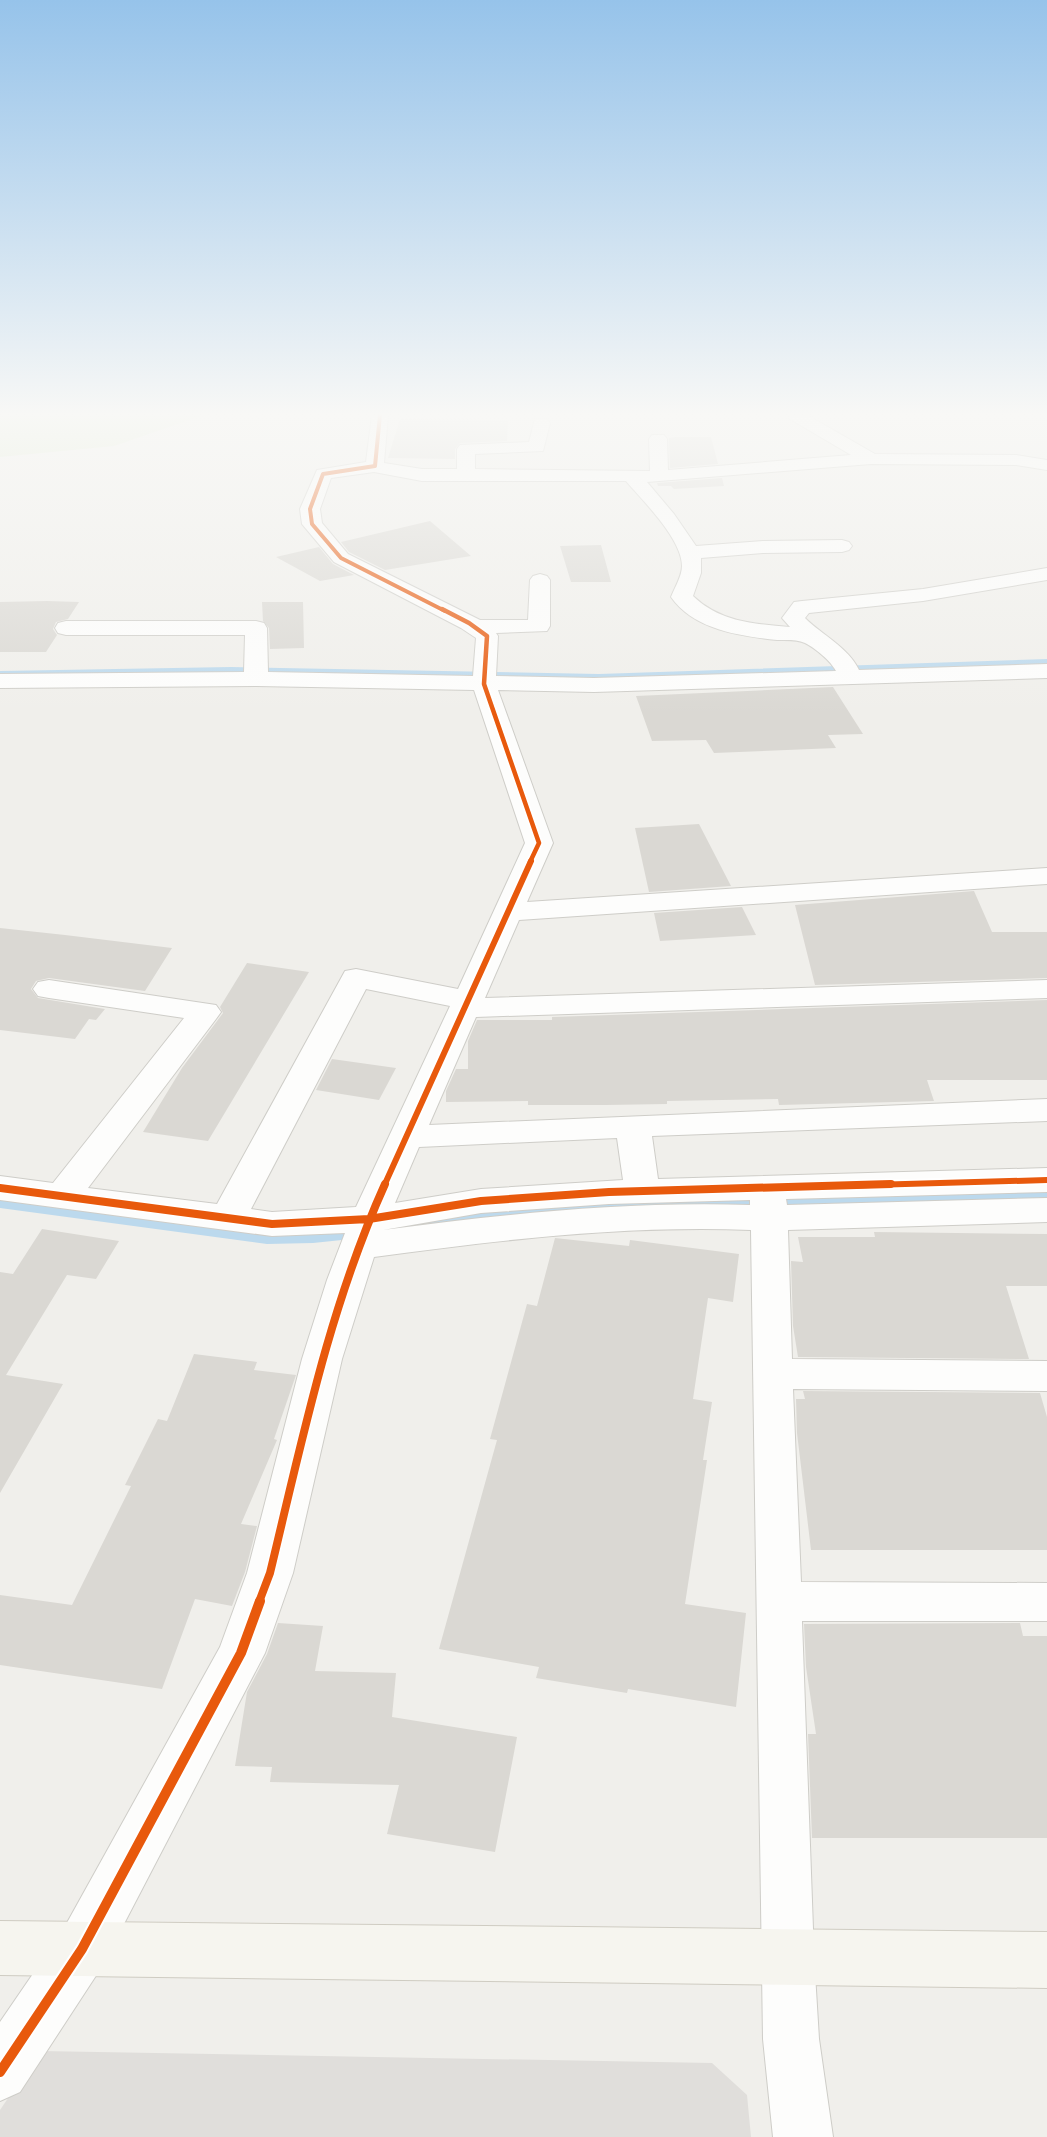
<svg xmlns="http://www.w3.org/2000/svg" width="1047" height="2137" font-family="Mulish,sans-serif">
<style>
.green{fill:#ddeacc}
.parking{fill:#e0dedb}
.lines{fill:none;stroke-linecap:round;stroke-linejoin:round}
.stream{fill:#bcd9ed;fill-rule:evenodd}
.building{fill:#dad8d3}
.street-casing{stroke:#cecdc8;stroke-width:2}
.secondary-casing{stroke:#cfccc2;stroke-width:2}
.street{fill:#fdfdfc;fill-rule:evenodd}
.secondary{fill:#f6f5ef;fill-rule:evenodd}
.cycleway-far4-casing{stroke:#fff;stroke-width:6}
.cycleway-far3-casing{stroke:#fff;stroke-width:8}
.cycleway-far2-casing{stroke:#fff;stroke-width:10}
.cycleway-far1-casing{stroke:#fff;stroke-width:11}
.cycleway-casing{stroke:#fff;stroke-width:14}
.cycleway-far4{stroke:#e8590c;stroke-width:4}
.cycleway-far3{stroke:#e8590c;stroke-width:4.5}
.cycleway-far2{stroke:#e8590c;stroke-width:6}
.cycleway-far1{stroke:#e8590c;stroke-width:8}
.cycleway{stroke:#e8590c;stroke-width:10}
</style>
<rect width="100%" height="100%" fill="#f0efeb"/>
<!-- green -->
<path class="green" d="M 0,415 L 204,415 L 114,446 L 0,457 Z"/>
<!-- parking -->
<path class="parking" d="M 40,2051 L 712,2063 L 747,2095 L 751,2137 L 0,2137 L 0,2110 Z"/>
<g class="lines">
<!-- stream -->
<path class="stream" d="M 1047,659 L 1047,665 L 599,680 L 231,673 L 0,677 L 0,671 L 231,667 L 599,674 Z
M 1047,1189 L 1047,1199 L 611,1212 L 492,1219 L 404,1233 L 399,1232 L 396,1228 L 399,1224 L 404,1223 L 492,1209 L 611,1202 Z
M 0,1198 L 267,1234 L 313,1233 L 361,1228 L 366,1229 L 369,1233 L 366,1237 L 361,1238 L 313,1243 L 267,1244 L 0,1208 Z"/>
</g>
<!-- building -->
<path class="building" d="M 400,419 L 508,420 L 507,441 L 460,443 L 455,449 L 455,459 L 388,458 Z
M 675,437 L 711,437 L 718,464 L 670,468 L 669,438 Z
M 722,478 L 724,486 L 674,489 L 671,486 L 658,486 L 657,483 Z
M 430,521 L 471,556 L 385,570 L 349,552 L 341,542 Z
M 601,545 L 611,582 L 571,582 L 560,546 Z
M 319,547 L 333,564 L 354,575 L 320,581 L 276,557 Z
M 0,602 L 47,601 L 79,602 L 68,619 L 56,622 L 53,629 L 57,635 L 46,652 L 0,652 Z
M 262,602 L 303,602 L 304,648 L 270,649 L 269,628 L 263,621 Z
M 833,687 L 863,734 L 828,735 L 836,748 L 714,753 L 706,740 L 652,741 L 636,696 Z
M 699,824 L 731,886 L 649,892 L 635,828 Z
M 974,891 L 992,932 L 1047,932 L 1047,978 L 815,985 L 795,905 Z
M 742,907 L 756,935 L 660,941 L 654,913 Z
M 0,928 L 65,935 L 172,948 L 145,991 L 49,978 L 36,981 L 31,989 L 38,998 L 105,1009 L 96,1020 L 89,1019 L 75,1039 L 0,1030 Z
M 247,963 L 309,972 L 208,1141 L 143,1132 L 182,1068 L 223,1013 L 220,1007 Z
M 1047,1000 L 1047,1080 L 927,1080 L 934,1101 L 779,1105 L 778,1099 L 667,1101 L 667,1104 L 606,1105 L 528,1105 L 528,1101 L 446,1102 L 446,1091 L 456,1069 L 468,1069 L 468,1041 L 477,1020 L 552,1020 L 552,1017 Z
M 332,1059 L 396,1068 L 379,1100 L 316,1090 Z
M 42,1229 L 119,1241 L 96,1279 L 67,1275 L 6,1375 L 63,1384 L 0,1493 L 0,1272 L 13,1274 Z
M 874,1232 L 1047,1234 L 1047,1286 L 1006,1286 L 1029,1359 L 798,1357 L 793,1326 L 791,1261 L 803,1262 L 798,1237 L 875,1237 Z
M 555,1238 L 629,1246 L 630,1240 L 739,1254 L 733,1302 L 708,1298 L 693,1399 L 712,1402 L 703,1460 L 707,1460 L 685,1604 L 746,1613 L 736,1707 L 628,1689 L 627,1693 L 536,1678 L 539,1667 L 439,1649 L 497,1440 L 490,1439 L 527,1304 L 537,1306 Z
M 194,1354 L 257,1362 L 254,1370 L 296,1375 L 274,1439 L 277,1440 L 241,1524 L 257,1526 L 245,1572 L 232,1606 L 195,1599 L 162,1689 L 0,1665 L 0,1595 L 72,1605 L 131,1486 L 125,1485 L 158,1419 L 167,1421 Z
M 803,1391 L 1040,1393 L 1047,1417 L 1047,1550 L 811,1550 L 797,1433 L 796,1399 L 805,1399 Z
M 278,1623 L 323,1626 L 315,1671 L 396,1673 L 392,1717 L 517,1737 L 495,1852 L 387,1834 L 399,1785 L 270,1782 L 272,1767 L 235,1766 L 247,1692 L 267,1654 Z
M 1020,1623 L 1023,1636 L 1047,1636 L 1047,1838 L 812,1838 L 808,1734 L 816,1734 L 806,1667 L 804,1624 Z"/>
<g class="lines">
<defs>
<path id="street" d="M 372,415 L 388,415 L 384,463 L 422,469 L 457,469 L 457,449 L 460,445 L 529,442 L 535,419 L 547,419 L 550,423 L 543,451 L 475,454 L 475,469 L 650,471 L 649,439 L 652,435 L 664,435 L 667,439 L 668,470 L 851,455 L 790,419 L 788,415 L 807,415 L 875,454 L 1016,455 L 1047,460 L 1047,470 L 1016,465 L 871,464 L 647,482 L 674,514 L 696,546 L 763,541 L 842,540 L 849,542 L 852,546 L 849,550 L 842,552 L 763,553 L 701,558 L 701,573 L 693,596 C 720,622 754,624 790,627 L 782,618 L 794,602 L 802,601 L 923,589 L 1047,568 L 1047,580 L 923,601 L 809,613 L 805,618 C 822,635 848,647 859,670 L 1047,664 L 1047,678 L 594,692 L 498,690 L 553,843 L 527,902 L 1047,868 L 1047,884 L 519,920 L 485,998 L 1047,980 L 1047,998 L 476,1017 L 429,1125 L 1047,1099 L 1047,1121 L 652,1136 L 658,1179 L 1047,1168 L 1047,1192 L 786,1199 L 787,1205 L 1047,1198 L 1047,1222 L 788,1230 L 792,1359 L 1047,1361 L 1047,1391 L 793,1389 L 801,1582 L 1047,1583 L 1047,1621 L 802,1621 L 814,1957 L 819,2039 L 833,2137 L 773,2137 L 763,2039 L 751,1230 C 624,1225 499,1240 374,1257 L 342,1359 L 293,1573 L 265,1653 L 101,1968 L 20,2092 L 0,2101 L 0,2022 L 63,1930 L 220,1647 L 247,1573 L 302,1359 L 327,1280 L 345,1233 L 272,1236 L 0,1200 L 0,1176 L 53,1183 L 184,1018 L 49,998 L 38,996 L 33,989 L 38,982 L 49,980 L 216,1005 L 221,1012 L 216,1019 L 88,1188 L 217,1204 L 345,971 L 356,969 L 458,989 L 525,843 L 474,690 L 256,686 L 0,688 L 0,674 L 244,672 L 245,635 L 66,635 L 58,633 L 55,628 L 58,623 L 66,621 L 256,621 L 264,623 L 267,628 L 268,672 L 473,676 L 476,638 L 461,628 L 334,562 L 302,524 L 300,509 L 317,470 L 366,462 ZM 374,472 L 422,481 L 626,481 C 643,501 682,539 682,566 C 682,576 675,587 671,597 C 694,630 740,636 777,640 C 785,640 797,639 805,643 C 815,648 831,661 836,671 L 594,678 L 496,676 L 498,636 L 496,633 L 547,631 L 550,626 L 550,580 L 547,576 L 540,574 L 533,576 L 530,580 L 528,620 L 480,620 L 348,554 L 322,523 L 320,509 L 331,478 ZM 366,989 L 450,1006 L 356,1207 L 272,1212 L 251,1209 ZM 617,1138 L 623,1180 L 481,1189 L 395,1203 L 419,1147 ZM 750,1200 L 750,1205 C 627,1201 505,1214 383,1230 L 481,1213 L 609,1204 Z"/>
<path id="secondary" d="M 0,1921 L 1047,1932 L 1047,1988 L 0,1975 Z"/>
</defs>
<!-- street casing -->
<use href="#street" class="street-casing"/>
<!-- secondary casing -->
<use href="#secondary" class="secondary-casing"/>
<!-- street -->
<use href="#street" class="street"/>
<!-- secondary -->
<use href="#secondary" class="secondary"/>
<defs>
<path id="cycleway-far4" d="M 380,415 L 375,466 L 323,474 L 310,509 L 312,524 L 341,558 L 445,611"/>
<path id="cycleway-far3" d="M 442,609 L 469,623 L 487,636 L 484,684 L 539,843 L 530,862"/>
<path id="cycleway-far2" d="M 384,1186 L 531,861
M 836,1186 L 1047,1180"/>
<path id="cycleway-far1" d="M 0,1188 L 272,1224 L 369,1219 L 481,1201 L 609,1192 L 891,1184
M 259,1602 L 270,1573 C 302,1441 329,1308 385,1184"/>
<path id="cycleway" d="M 0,2072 L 82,1949 L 241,1653 L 260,1601"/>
</defs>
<!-- cycleway-far4 casing -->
<use href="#cycleway-far4" class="cycleway-far4-casing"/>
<!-- cycleway-far3 casing -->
<use href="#cycleway-far3" class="cycleway-far3-casing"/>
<!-- cycleway-far2 casing -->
<use href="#cycleway-far2" class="cycleway-far2-casing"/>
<!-- cycleway-far1 casing -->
<use href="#cycleway-far1" class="cycleway-far1-casing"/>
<!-- cycleway casing -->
<use href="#cycleway" class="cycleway-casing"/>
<!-- cycleway-far4 -->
<use href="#cycleway-far4" class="cycleway-far4"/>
<!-- cycleway-far3 -->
<use href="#cycleway-far3" class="cycleway-far3"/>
<!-- cycleway-far2 -->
<use href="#cycleway-far2" class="cycleway-far2"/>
<!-- cycleway-far1 -->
<use href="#cycleway-far1" class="cycleway-far1"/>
<!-- cycleway -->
<use href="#cycleway" class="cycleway"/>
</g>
<!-- sky -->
<linearGradient id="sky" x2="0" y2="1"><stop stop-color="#96c3ea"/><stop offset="0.58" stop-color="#f8f8f6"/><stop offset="1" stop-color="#f8f8f6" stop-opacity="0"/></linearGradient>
<rect width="1047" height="714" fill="url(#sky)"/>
</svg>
